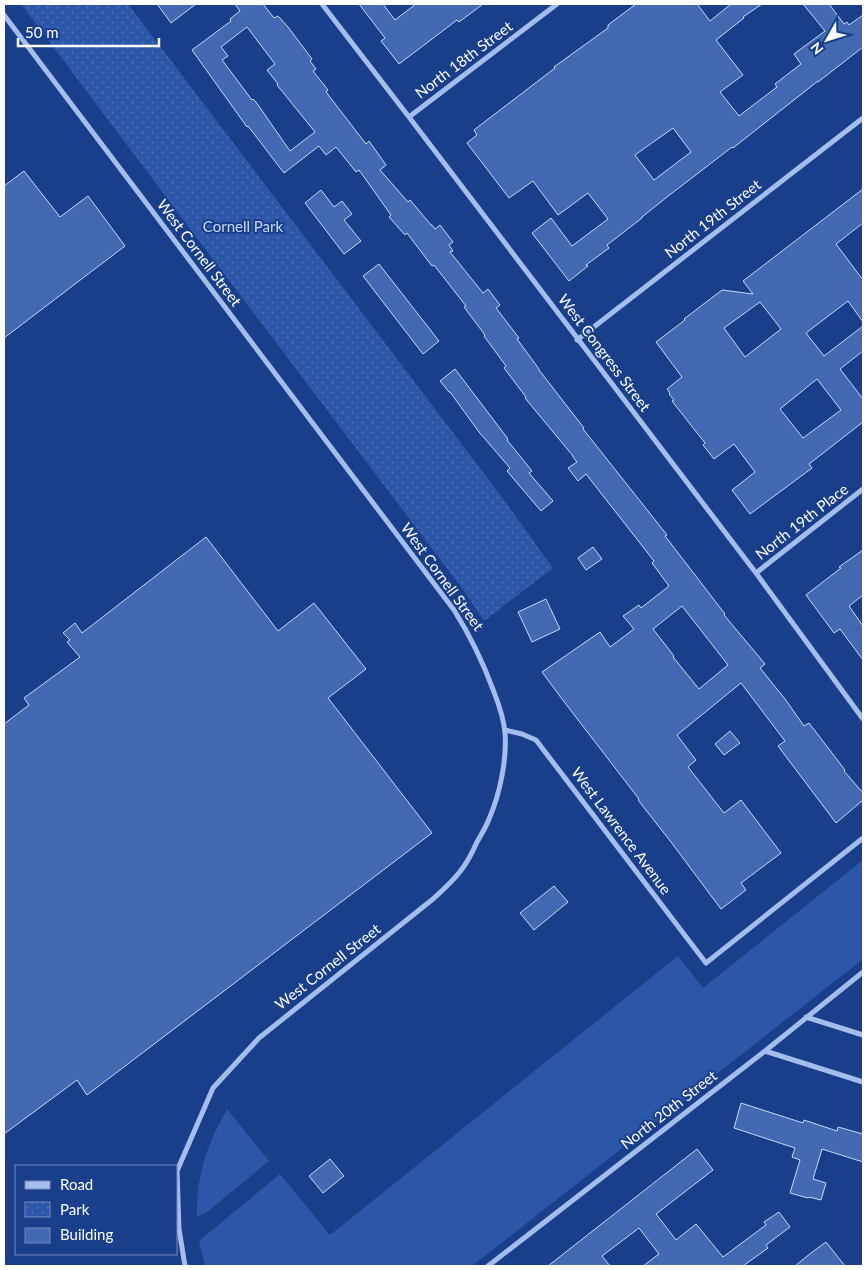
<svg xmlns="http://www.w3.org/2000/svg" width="867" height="1270" font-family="Lato,sans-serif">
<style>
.grass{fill:#2c57a8}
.park{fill:url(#park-dots)}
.building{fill:#4269b2;stroke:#c8dafa;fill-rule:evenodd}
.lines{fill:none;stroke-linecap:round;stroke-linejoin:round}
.minor{stroke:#a3bded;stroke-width:5}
.labels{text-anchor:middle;stroke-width:4;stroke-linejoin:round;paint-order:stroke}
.street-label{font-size:15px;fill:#fff;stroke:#193f8a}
.park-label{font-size:15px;fill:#c8dafa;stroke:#193f8a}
</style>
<defs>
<pattern id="park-dots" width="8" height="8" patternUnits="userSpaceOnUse" patternTransform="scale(1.25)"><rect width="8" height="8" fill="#2c57a8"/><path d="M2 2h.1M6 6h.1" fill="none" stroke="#4c70b5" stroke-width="1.8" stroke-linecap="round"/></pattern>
</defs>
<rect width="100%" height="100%" fill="#193f8a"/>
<!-- grass -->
<path class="grass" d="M 863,860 L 863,959 L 472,1266 L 205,1266 L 199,1241 L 280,1174 L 330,1235 L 678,956 L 703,988 Z
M 227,1109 L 269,1161 L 207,1212 L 197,1217 C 196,1193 201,1166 210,1144 C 214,1132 221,1121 227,1109 Z"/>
<!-- park -->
<path class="park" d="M 21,4 L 128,4 L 501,496 L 553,568 L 484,621 L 464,591 L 218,266 Z"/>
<!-- building -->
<path class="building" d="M 157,4 L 196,4 L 171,23 Z
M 235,4 L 263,4 L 274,18 L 278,16 L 288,27 L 312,59 L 310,61 L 316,69 L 313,71 L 328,90 L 326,92 L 366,144 L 369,141 L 386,165 L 380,170 L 408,202 L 410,200 L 431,225 L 432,225 L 435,229 L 440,225 L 453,242 L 449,245 L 453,251 L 450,252 L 483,293 L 488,289 L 500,305 L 496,308 L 519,338 L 517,339 L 539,369 L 539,370 L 584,428 L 583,429 L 667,535 L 665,536 L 725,614 L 724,615 L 765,664 L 760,668 L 785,699 L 804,726 L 809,723 L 845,770 L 844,771 L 863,793 L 863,800 L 836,823 L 778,746 L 785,741 L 741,683 L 677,735 L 696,760 L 688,767 L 724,813 L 741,800 L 781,853 L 741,883 L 746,890 L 721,909 L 671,842 L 638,800 L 639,799 L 562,699 L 542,672 L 600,632 L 610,647 L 634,629 L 623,616 L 639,605 L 641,608 L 669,586 L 652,563 L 654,561 L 586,474 L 578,481 L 568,468 L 577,462 L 573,457 L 573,456 L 525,398 L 526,397 L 504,368 L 506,366 L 484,336 L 485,335 L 464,307 L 466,306 L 434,265 L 432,266 L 407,233 L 405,235 L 389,217 L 391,215 L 359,170 L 356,172 L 336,147 L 326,155 L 319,146 L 284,173 L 248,126 L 247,127 L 192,50 L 231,21 L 230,19 L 240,11 ZM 247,27 L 275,64 L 267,70 L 278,84 L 277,85 L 315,132 L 290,151 L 256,102 L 253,99 L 252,100 L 222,60 L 228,56 L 221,47 ZM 682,606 L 728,665 L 699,689 L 673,657 L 674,656 L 653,629 Z
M 359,4 L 383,4 L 395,20 L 416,4 L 483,4 L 459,22 L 457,20 L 399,64 L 381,41 L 385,38 Z
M 636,4 L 697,4 L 710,21 L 731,4 L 762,4 L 743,17 L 744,18 L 716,40 L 743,75 L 720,92 L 739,116 L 777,87 L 775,84 L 801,64 L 794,54 L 825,31 L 803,4 L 829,4 L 844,24 L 847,22 L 849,25 L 863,15 L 863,47 L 818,82 L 818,81 L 733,148 L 732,147 L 667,197 L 642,217 L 642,218 L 607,245 L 609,248 L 586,265 L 588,266 L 569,281 L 532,233 L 551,218 L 572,246 L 608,219 L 588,193 L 558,215 L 533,181 L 509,198 L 467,143 L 477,135 L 474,130 L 555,68 L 554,67 L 608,28 L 608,25 ZM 673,128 L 691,152 L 654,180 L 635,155 Z
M 24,171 L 60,217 L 88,196 L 125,246 L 4,338 L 4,186 Z
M 863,189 L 863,223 L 836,244 L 863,280 L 863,322 L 848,301 L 806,333 L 824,356 L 863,326 L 863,351 L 840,369 L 863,399 L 863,422 L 809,464 L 812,468 L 750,514 L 732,490 L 755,472 L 734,444 L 714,459 L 703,445 L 705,443 L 672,401 L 674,400 L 669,394 L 670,393 L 667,389 L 682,377 L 656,342 L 685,320 L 684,319 L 722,290 L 753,294 L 743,281 ZM 760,302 L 781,329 L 745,357 L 724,328 ZM 817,379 L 841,410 L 803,438 L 780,409 Z
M 321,190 L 334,207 L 342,201 L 352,214 L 344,220 L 361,241 L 344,254 L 305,203 Z
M 379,264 L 439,341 L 423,354 L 363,276 Z
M 455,369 L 508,439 L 507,440 L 532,471 L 529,473 L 553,501 L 541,511 L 507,471 L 510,468 L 479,432 L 450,392 L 449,392 L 440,381 Z
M 206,537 L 278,631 L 314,603 L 366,669 L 328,698 L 432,833 L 87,1095 L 77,1080 L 4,1134 L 4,724 L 29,705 L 24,698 L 80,657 L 67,642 L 70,640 L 63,633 L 75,623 L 82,633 Z
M 593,547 L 602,559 L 586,570 L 578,558 Z
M 863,550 L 863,595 L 849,606 L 863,626 L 863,660 L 840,629 L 834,633 L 806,595 L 841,568 L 839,567 Z
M 546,599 L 560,629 L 532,642 L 518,612 Z
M 730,731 L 740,743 L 724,755 L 715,744 Z
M 554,886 L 568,902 L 534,930 L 520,913 Z
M 741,1103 L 803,1123 L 804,1120 L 837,1131 L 838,1127 L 863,1134 L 863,1162 L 822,1149 L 813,1179 L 826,1183 L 821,1200 L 809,1197 L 808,1198 L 790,1193 L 800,1160 L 792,1157 L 795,1148 L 734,1128 Z
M 697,1149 L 713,1170 L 656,1214 L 676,1240 L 696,1224 L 723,1257 L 766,1225 L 764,1222 L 779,1212 L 790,1227 L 766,1245 L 768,1248 L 743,1266 L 643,1266 L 659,1254 L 639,1228 L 602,1256 L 610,1266 L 548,1266 Z
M 330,1159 L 344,1176 L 323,1193 L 309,1176 Z
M 826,1242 L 845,1266 L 795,1266 L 811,1253 Z"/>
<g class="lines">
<!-- minor -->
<path class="minor" d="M 322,4 L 409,117 L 756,573 L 863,719
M 4,15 L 454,610 C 471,637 483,662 494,692 C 499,705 504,719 505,733 C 507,759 500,794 489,819 C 486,827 481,835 477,842 C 473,851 468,861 462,869 C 454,880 443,890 433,899 L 259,1038 L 213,1088 L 177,1171 L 179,1229 L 185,1266
M 409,117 L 557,4
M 577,340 L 863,118
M 756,573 L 863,489
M 505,730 L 522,734 L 536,740 L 706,963 L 863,838
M 806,1017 L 863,1035
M 765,1051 L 863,1082
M 488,1266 L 765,1051 L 863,972"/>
</g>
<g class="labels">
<!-- street labels -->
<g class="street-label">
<text transform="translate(464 60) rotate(-37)" y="5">North 18th Street</text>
<text transform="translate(713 219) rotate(-38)" y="5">North 19th Street</text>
<text transform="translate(199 253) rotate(53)" y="5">West Cornell Street</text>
<text transform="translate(604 353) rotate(53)" y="5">West Congress Street</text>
<text transform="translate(802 522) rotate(-38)" y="5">North 19th Place</text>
<text transform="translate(442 577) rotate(54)" y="5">West Cornell Street</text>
<text transform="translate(621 831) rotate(53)" y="5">West Lawrence Avenue</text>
<text transform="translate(328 967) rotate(-38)" y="5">West Cornell Street</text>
<text transform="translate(669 1110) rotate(-38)" y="5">North 20th Street</text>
</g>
<!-- park labels -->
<g class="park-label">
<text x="243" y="232">Cornell Park</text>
</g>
</g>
<!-- border -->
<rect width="867" height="1270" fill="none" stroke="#ffffff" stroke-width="10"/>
<!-- legend -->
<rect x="15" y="1165" width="162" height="90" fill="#193f8a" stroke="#758cb9"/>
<rect x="25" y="1181" width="25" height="8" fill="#a3bded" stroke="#758cb9"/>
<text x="60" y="1190" font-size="15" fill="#ffffff">Road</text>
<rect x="25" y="1202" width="25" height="15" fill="url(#park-dots)" stroke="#758cb9"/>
<text x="60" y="1215" font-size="15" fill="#ffffff">Park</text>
<rect x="25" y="1228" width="25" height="15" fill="#4269b2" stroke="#758cb9"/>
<text x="60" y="1240" font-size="15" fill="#ffffff">Building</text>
<!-- north arrow -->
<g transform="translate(827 40) rotate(231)" stroke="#193f8a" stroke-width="4" paint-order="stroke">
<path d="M0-4L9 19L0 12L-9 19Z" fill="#ffffff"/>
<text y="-8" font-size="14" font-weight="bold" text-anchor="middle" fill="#ffffff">N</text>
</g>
<!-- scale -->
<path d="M18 38v8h141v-8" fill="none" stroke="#ffffff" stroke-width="2.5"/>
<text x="25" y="38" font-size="15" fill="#ffffff" stroke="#193f8a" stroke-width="4" paint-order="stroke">50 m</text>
</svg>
